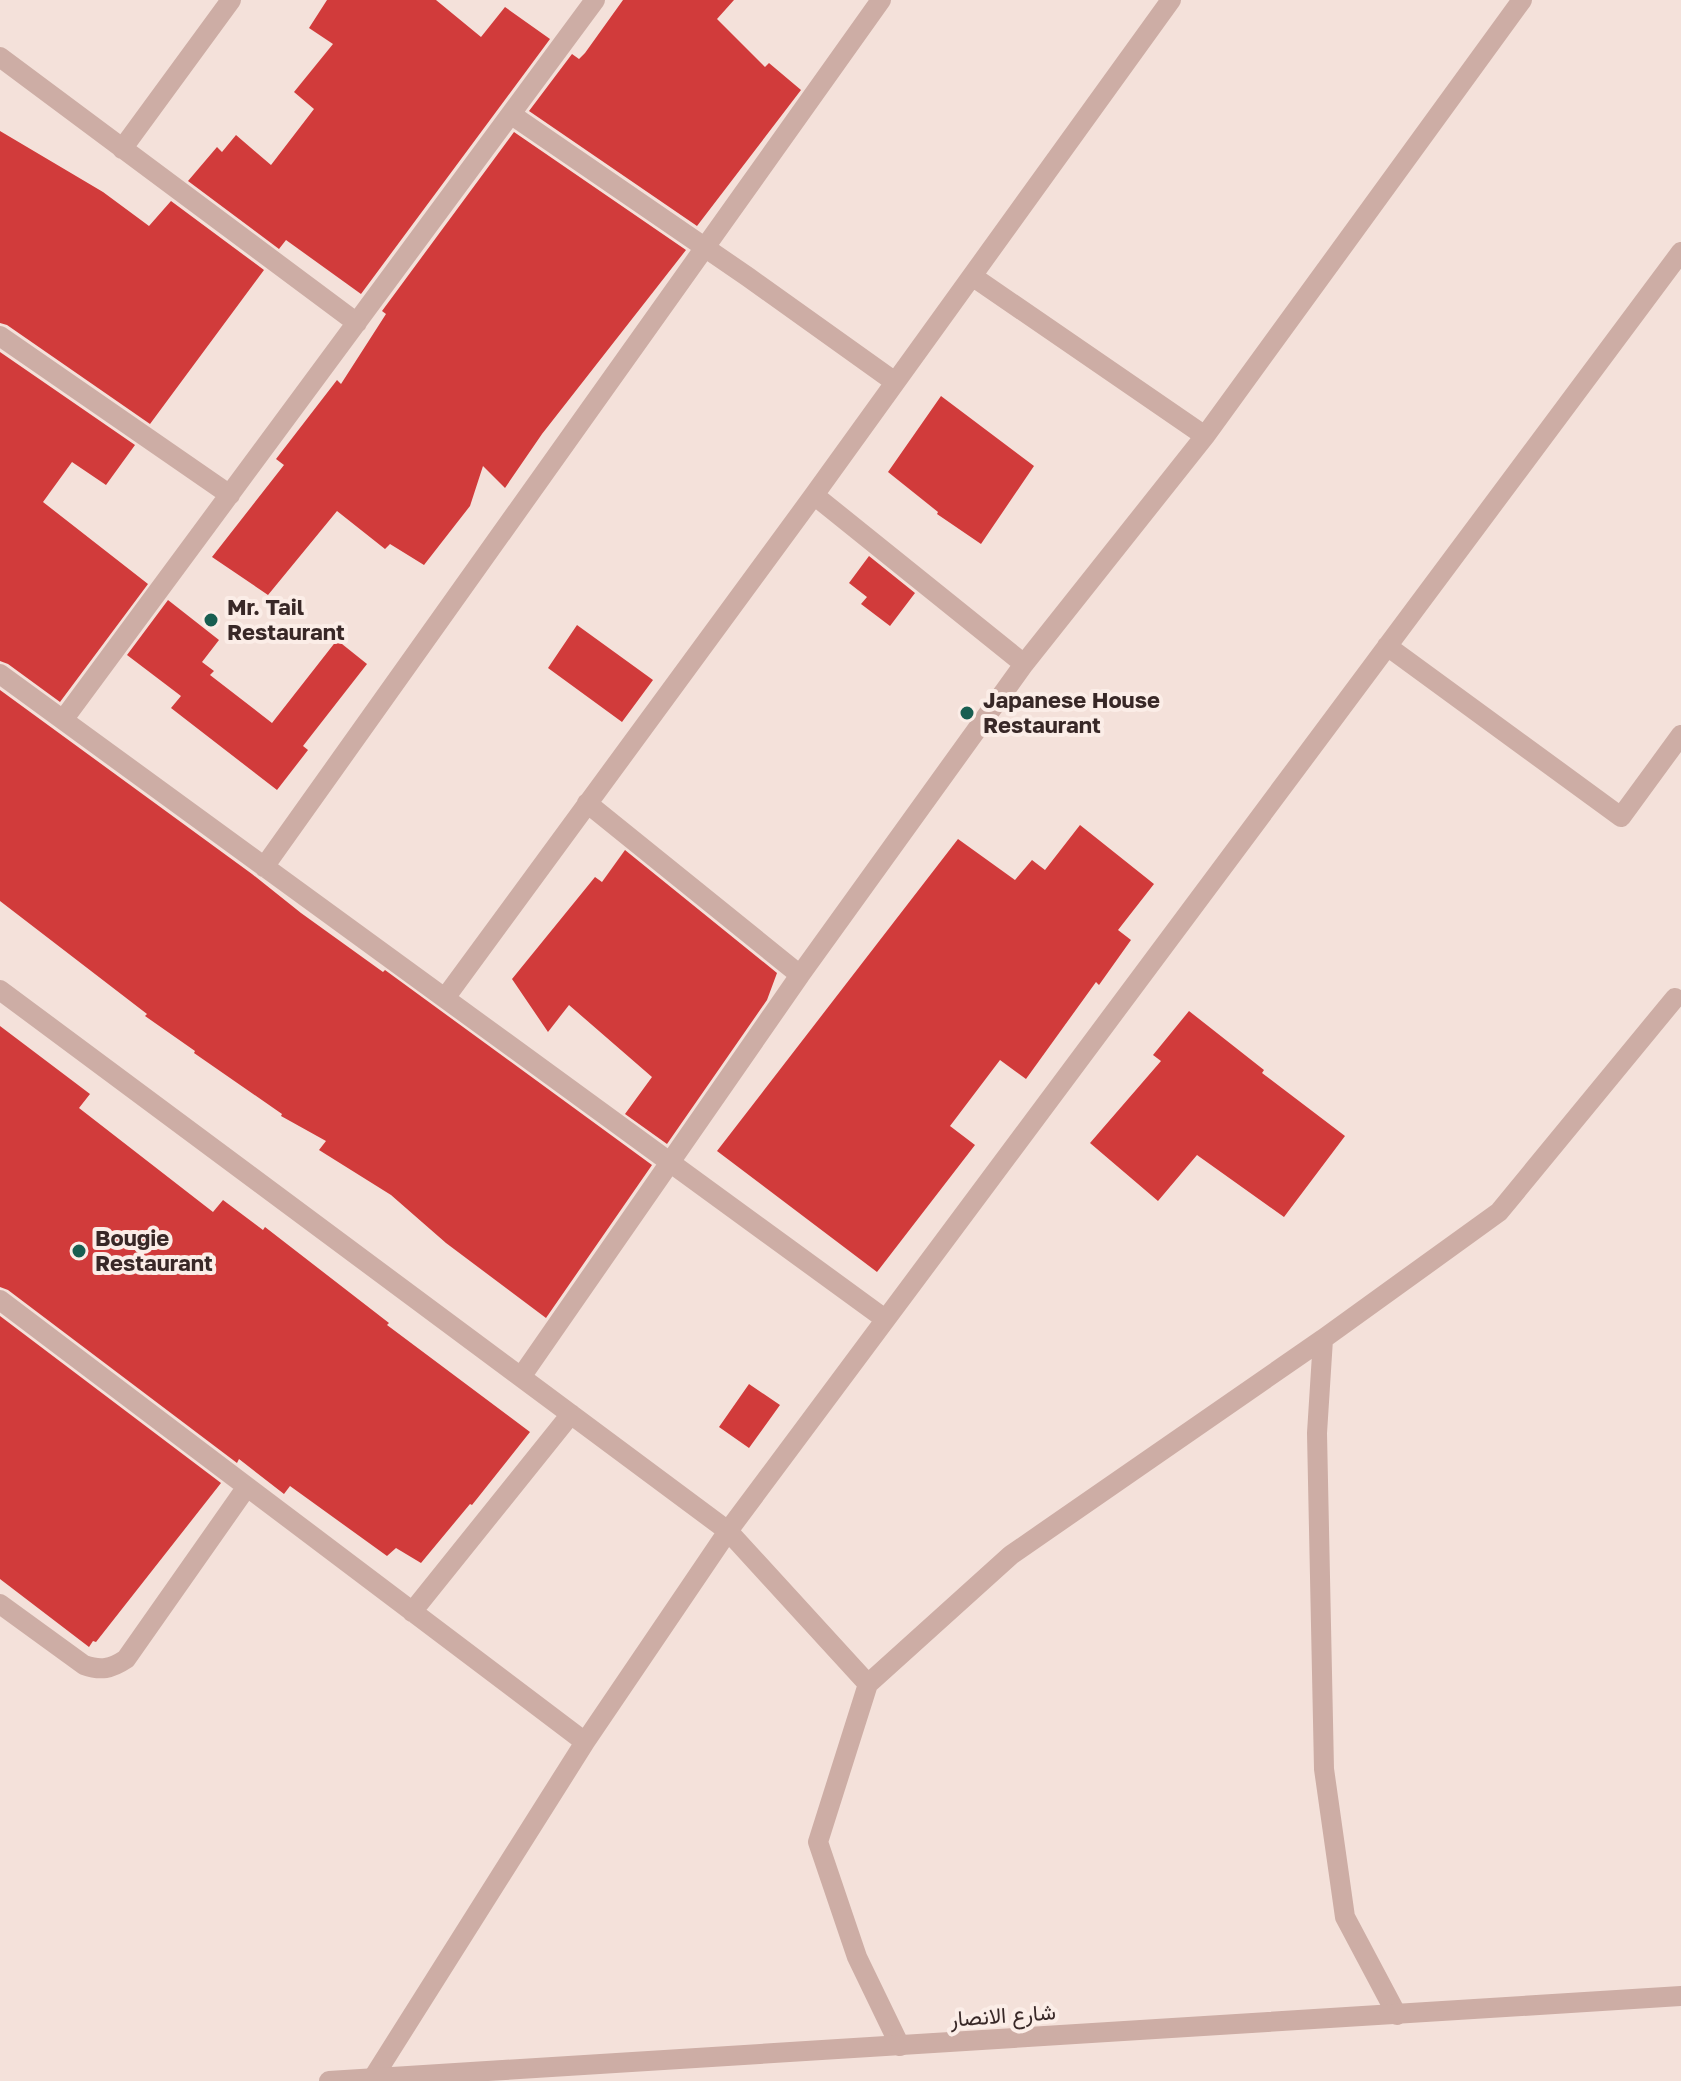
<svg xmlns="http://www.w3.org/2000/svg" width="1681" height="2081" font-family="'Golos Text',Vazirmatn,sans-serif">
<style>
.building{fill:#d13b3b}
.lines{fill:none;stroke-linecap:round;stroke-linejoin:round}
.minor{stroke:#cdada5;stroke-width:20}
.tertiary{stroke:#cdada5;stroke-width:20}
.poi-dot{fill:#185e51;stroke:#fbede7;stroke-width:3}
.labels{text-anchor:middle;stroke-width:8;stroke-linejoin:round;paint-order:stroke}
.poi-label{font-size:22px;font-weight:bold;fill:#382827;stroke:#fbede7;text-anchor:start}
.street-label{font-size:22px;fill:#382827;stroke:#fbede7}
</style>
<rect width="100%" height="100%" fill="#f4e1da"/>
<!-- building -->
<path class="building" d="M 327,0 L 436,0 L 481,37 L 505,7 L 550,39 L 361,294 L 286,240 L 279,249 L 188,181 L 217,147 L 222,152 L 236,135 L 271,165 L 314,109 L 294,92 L 333,44 L 309,28 Z
M 623,0 L 734,0 L 717,19 L 765,67 L 769,63 L 801,90 L 697,226 L 529,111 L 572,54 L 579,59 L 585,53 Z
M 0,131 L 103,192 L 149,226 L 171,201 L 264,270 L 150,424 L 7,325 L 0,323 Z
M 514,132 L 686,250 L 542,434 L 505,488 L 483,466 L 470,506 L 424,565 L 390,544 L 385,549 L 337,511 L 268,595 L 212,557 L 284,465 L 276,459 L 337,380 L 341,384 L 386,314 L 382,311 Z
M 0,352 L 135,445 L 106,485 L 72,462 L 43,502 L 148,584 L 60,702 L 8,664 L 0,661 Z
M 941,396 L 1034,466 L 981,544 L 937,514 L 938,512 L 888,472 Z
M 869,556 L 915,593 L 890,626 L 861,604 L 867,597 L 849,583 Z
M 168,600 L 219,640 L 202,662 L 214,671 L 210,675 L 272,723 L 337,640 L 367,664 L 303,746 L 308,750 L 277,790 L 171,708 L 181,696 L 127,655 Z
M 577,625 L 653,680 L 622,722 L 548,668 Z
M 0,690 L 252,874 L 301,913 L 383,972 L 385,970 L 652,1165 L 546,1318 L 446,1243 L 391,1195 L 319,1150 L 326,1141 L 281,1116 L 282,1114 L 194,1053 L 195,1051 L 145,1016 L 147,1014 L 0,901 Z
M 1080,825 L 1154,884 L 1118,930 L 1131,940 L 1099,985 L 1096,982 L 1026,1079 L 1000,1060 L 950,1126 L 975,1145 L 877,1272 L 717,1151 L 958,839 L 1015,880 L 1032,860 L 1045,870 Z
M 625,850 L 777,973 L 767,1000 L 667,1144 L 625,1114 L 652,1077 L 569,1005 L 548,1032 L 512,979 L 595,877 L 602,882 Z
M 1189,1011 L 1264,1070 L 1262,1073 L 1345,1136 L 1284,1217 L 1197,1155 L 1158,1201 L 1090,1143 L 1161,1061 L 1153,1055 Z
M 0,1026 L 90,1094 L 79,1108 L 213,1212 L 223,1200 L 263,1230 L 265,1227 L 389,1323 L 387,1325 L 530,1432 L 472,1505 L 470,1504 L 421,1563 L 396,1548 L 387,1556 L 290,1486 L 284,1494 L 239,1459 L 237,1463 L 8,1290 L 0,1287 Z
M 0,1316 L 221,1483 L 96,1642 L 93,1641 L 89,1647 L 0,1579 Z
M 749,1384 L 780,1405 L 749,1448 L 719,1427 Z"/>
<g class="lines">
<!-- minor -->
<path class="minor" d="M 0,57 L 357,323
M 512,115 L 748,277 L 895,382
M 122,149 L 231,0
M 972,276 L 1205,436
M 0,336 L 230,495
M 1387,646 L 1621,817 L 1681,735
M 1024,664 L 1205,436 L 1522,0
M 0,674 L 885,1319
M 63,720 L 595,0
M 587,803 L 800,975 L 1024,664 L 814,495
M 264,867 L 881,0
M 0,990 L 728,1531 L 868,1684
M 445,998 L 814,495 L 1171,0
M 0,1300 L 585,1742
M 521,1377 L 800,975
M 0,1604 L 84,1665 C 101,1671 111,1669 126,1659 L 246,1488
M 412,1612 L 571,1414
M 1397,2015 L 1345,1917 L 1324,1769 L 1317,1433 L 1323,1339 L 1499,1212 L 1675,998
M 900,2046 L 857,1957 L 818,1842 L 868,1684 L 1011,1555 L 1323,1339
M 371,2081 L 585,1742 L 728,1531 L 1681,252"/>
<!-- tertiary -->
<path class="tertiary" d="M 329,2081 L 1681,1996"/>
</g>
<!-- markers -->
<g class="poi-dot">
<circle cx="211" cy="620" r="8"/>
<circle cx="967" cy="713" r="8"/>
<circle cx="79" cy="1251" r="8"/>
</g>
<g class="labels">
<!-- poi labels -->
<g class="poi-label">
<text x="227" y="615">Mr. Tail<tspan x="227" dy="25">Restaurant</tspan></text>
<text x="983" y="708">Japanese House<tspan x="983" dy="25">Restaurant</tspan></text>
<text x="95" y="1246">Bougie<tspan x="95" dy="25">Restaurant</tspan></text>
</g>
<!-- street labels -->
<g class="street-label">
<text transform="translate(1003 2015) rotate(-4)" y="8">شارع الانصار</text>
</g>
</g>
</svg>
